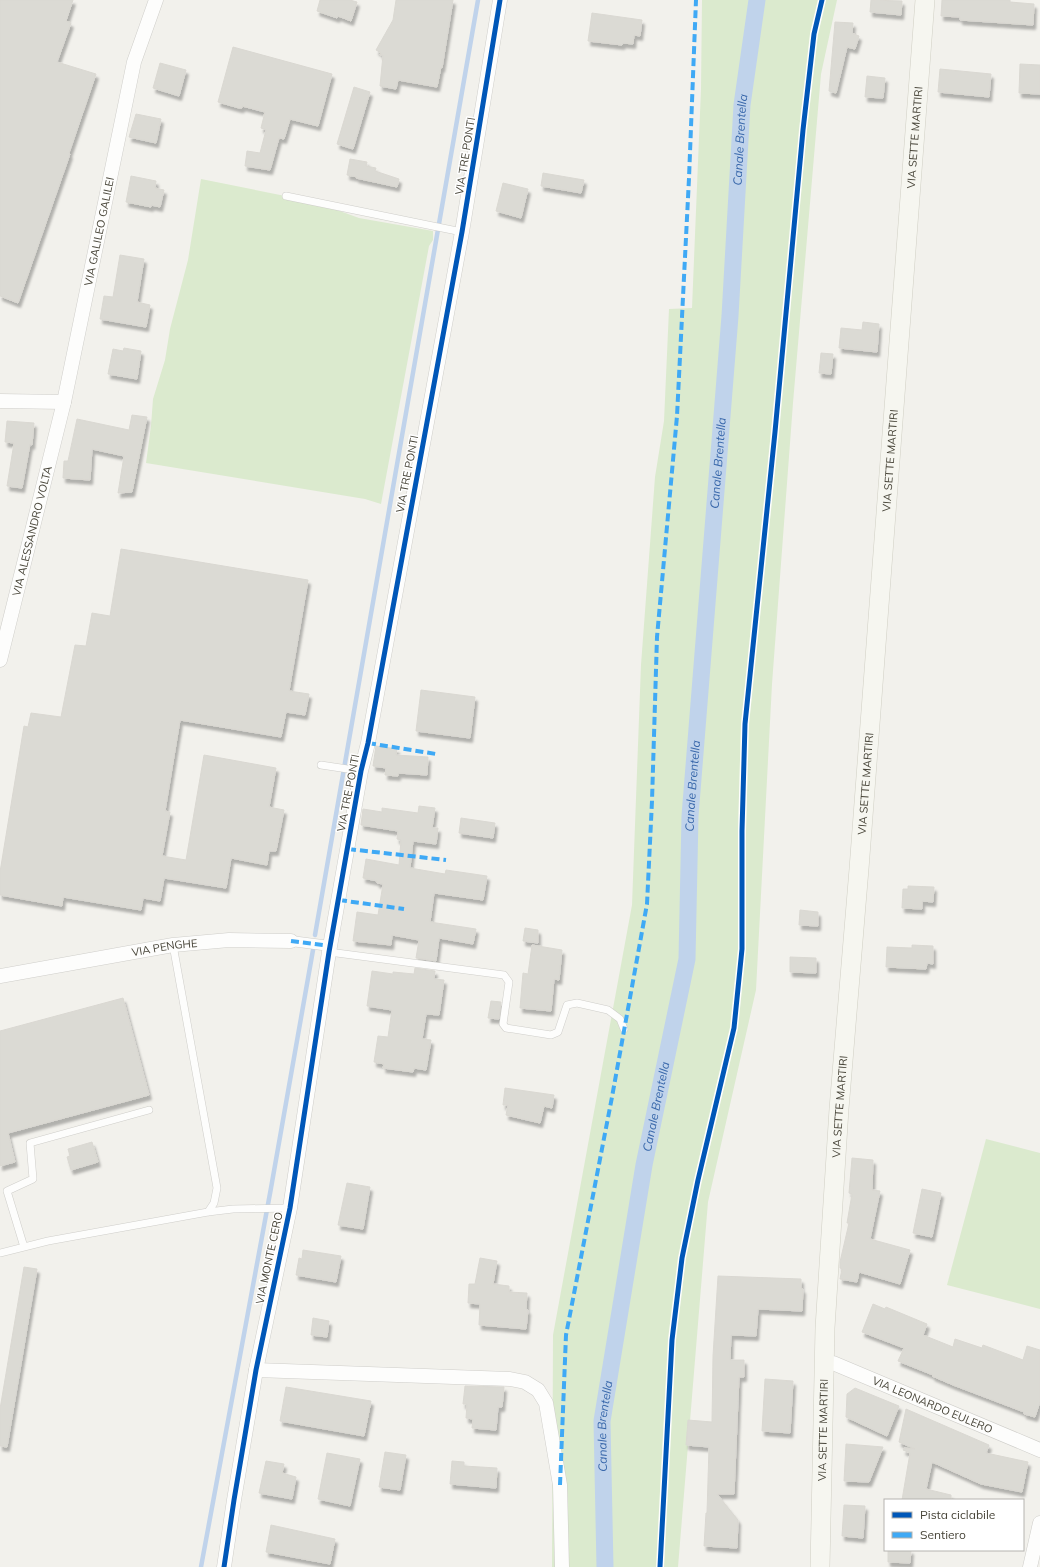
<svg xmlns="http://www.w3.org/2000/svg" width="1040" height="1567" font-family="Mulish,sans-serif">
<style>
.green{fill:#dbeace}
.lines{fill:none;stroke-linecap:round;stroke-linejoin:round}
.stream{stroke:#c0d3eb;stroke-width:4.5}
.canal{stroke:#c0d3eb;stroke-width:17}
.building{fill:#dbdad4;stroke:#dad8d2;filter:url(#shadow)}
.service-casing{stroke:#cfceca;stroke-width:8}
.pedestrian-casing{stroke:#cfceca;stroke-width:11}
.minor-casing{stroke:#cfceca;stroke-width:15}
.secondary-casing{stroke:#d0cfc4;stroke-width:20}
.service{stroke:#fdfdfc;stroke-width:7}
.pedestrian{stroke:#fdfdfc;stroke-width:10}
.minor{stroke:#fdfdfc;stroke-width:14}
.secondary{stroke:#f6f6f0;stroke-width:19}
.quiet{stroke:#3fa9f5;stroke-width:4;stroke-dasharray:8 4;stroke-linecap:butt}
.cycleway-casing{stroke:#fff;stroke-width:8}
.cycleway{stroke:#0057b8;stroke-width:5}
.labels{text-anchor:middle;stroke-width:3;stroke-linejoin:round;paint-order:stroke}
.street-label{font-size:11px;fill:#474438;stroke:#fff}
.water-label{font-size:12px;font-style:italic;fill:#3968ab;stroke:#fff}
</style>
<defs>
<filter id="shadow"><feDropShadow dx="2.5" dy="4.5" stdDeviation="1" flood-color="#0004"/></filter>
</defs>
<rect width="100%" height="100%" fill="#f2f1ec"/>
<!-- green -->
<path class="green" d="M 702,0 L 837,0 L 821,74 L 793,403 L 772,684 L 756,990 L 708,1202 L 678,1567 L 552,1567 L 553,1335 L 632,905 L 641,665 L 655,477 L 664,421 L 669,309 L 692,308 L 701,89 Z
M 201,179 L 315,202 L 359,218 L 433,231 L 433,240 L 429,246 L 381,504 L 365,499 L 146,463 L 151,426 L 153,399 L 165,360 L 170,329 L 188,260 Z
M 986,1139 L 1040,1153 L 1040,1309 L 947,1285 Z"/>
<g class="lines">
<!-- stream -->
<path class="stream" d="M 315,935 L 478,0
M 201,1567 L 271,1188 L 313,950"/>
<!-- canal -->
<path class="canal" id="s1" d="M 605,1567 L 602,1421 L 644,1165 L 687,959 L 690,816 L 730,316 L 742,105 L 757,0"/>
</g>
<!-- building -->
<path class="building" d="M 0,0 L 73,0 L 66,21 L 71,23 L 57,62 L 96,74 L 69,153 L 70,154 L 18,303 L 0,296 Z
M 320,0 L 350,0 L 357,2 L 351,21 L 338,16 L 337,18 L 317,11 Z
M 396,0 L 453,0 L 442,68 L 441,67 L 437,87 L 398,80 L 396,89 L 380,86 L 383,55 L 380,55 L 381,53 L 376,50 L 393,20 Z
M 871,0 L 902,1 L 901,15 L 870,12 Z
M 942,0 L 1010,0 L 1010,2 L 1034,4 L 1033,25 L 960,20 L 960,17 L 941,16 Z
M 592,13 L 642,20 L 640,36 L 634,35 L 633,44 L 623,43 L 622,45 L 588,41 Z
M 835,22 L 853,23 L 852,33 L 859,36 L 855,49 L 847,47 L 836,93 L 829,91 Z
M 233,47 L 332,74 L 318,126 L 290,119 L 284,139 L 279,138 L 270,170 L 245,166 L 247,151 L 260,153 L 266,130 L 261,128 L 265,112 L 242,106 L 242,108 L 239,108 L 218,102 Z
M 160,63 L 186,70 L 179,96 L 153,88 Z
M 1020,64 L 1040,65 L 1040,94 L 1019,93 Z
M 940,69 L 991,74 L 989,97 L 938,92 Z
M 867,76 L 885,78 L 883,98 L 865,97 Z
M 354,87 L 370,92 L 353,149 L 337,144 Z
M 136,114 L 161,119 L 156,143 L 129,137 Z
M 350,159 L 367,162 L 366,166 L 376,168 L 375,171 L 399,179 L 397,187 L 356,178 L 357,177 L 347,175 Z
M 543,173 L 584,180 L 581,193 L 541,186 Z
M 131,176 L 156,181 L 155,188 L 164,190 L 160,207 L 151,205 L 151,207 L 126,202 Z
M 503,183 L 528,189 L 521,218 L 496,211 Z
M 120,255 L 144,259 L 137,302 L 150,305 L 146,327 L 100,319 L 104,296 L 113,297 Z
M 863,322 L 879,324 L 877,352 L 839,348 L 841,328 L 862,330 Z
M 124,348 L 141,351 L 137,379 L 108,374 L 113,349 L 123,351 Z
M 821,353 L 833,354 L 831,374 L 819,373 Z
M 132,415 L 147,417 L 132,492 L 118,493 L 124,456 L 92,449 L 90,480 L 63,478 L 64,461 L 68,461 L 77,419 L 129,430 Z
M 7,421 L 34,423 L 32,445 L 30,444 L 22,488 L 7,486 L 14,443 L 5,442 Z
M 121,549 L 308,580 L 289,691 L 309,694 L 305,715 L 286,712 L 281,737 L 180,720 L 165,811 L 170,812 L 162,856 L 186,860 L 204,755 L 276,768 L 269,807 L 284,810 L 276,851 L 269,851 L 267,865 L 231,858 L 226,888 L 164,878 L 160,901 L 143,898 L 141,910 L 63,897 L 62,906 L 0,895 L 0,872 L 24,726 L 28,727 L 31,713 L 61,717 L 75,645 L 86,646 L 92,613 L 110,616 Z
M 421,690 L 475,697 L 470,738 L 416,731 Z
M 376,746 L 397,749 L 396,755 L 428,757 L 427,775 L 398,773 L 398,776 L 385,775 L 386,768 L 373,766 Z
M 419,806 L 435,808 L 432,828 L 438,828 L 436,844 L 413,841 L 410,868 L 445,874 L 446,870 L 487,876 L 483,900 L 434,893 L 430,922 L 476,929 L 473,944 L 439,938 L 436,961 L 416,958 L 419,940 L 392,935 L 391,945 L 353,941 L 357,912 L 378,915 L 383,884 L 377,883 L 377,881 L 363,878 L 366,859 L 399,865 L 401,840 L 397,839 L 398,831 L 361,825 L 363,809 L 382,812 L 382,808 L 418,813 Z
M 461,818 L 495,823 L 493,838 L 459,833 Z
M 908,886 L 934,887 L 933,902 L 922,901 L 922,909 L 902,908 L 903,889 L 908,889 Z
M 800,910 L 818,912 L 818,926 L 799,925 Z
M 525,928 L 538,930 L 538,943 L 523,941 Z
M 532,945 L 562,950 L 559,980 L 554,979 L 551,1011 L 520,1008 L 523,973 L 528,974 Z
M 912,945 L 933,946 L 933,964 L 927,963 L 926,969 L 886,967 L 887,947 L 912,948 Z
M 790,957 L 816,958 L 816,973 L 790,972 Z
M 415,968 L 435,971 L 434,979 L 444,980 L 439,1015 L 426,1014 L 422,1039 L 431,1040 L 426,1070 L 414,1068 L 413,1072 L 383,1068 L 384,1064 L 374,1062 L 378,1036 L 388,1037 L 392,1010 L 367,1006 L 372,971 L 393,974 L 393,972 L 414,974 Z
M 123,998 L 149,1095 L 8,1133 L 15,1162 L 0,1166 L 0,1031 Z
M 491,1001 L 501,1002 L 499,1019 L 488,1018 Z
M 505,1088 L 554,1095 L 552,1108 L 544,1106 L 540,1123 L 506,1115 L 508,1105 L 503,1105 Z
M 92,1142 L 98,1162 L 71,1170 L 67,1157 L 70,1156 L 68,1149 Z
M 852,1158 L 873,1160 L 872,1190 L 880,1191 L 870,1239 L 910,1250 L 900,1284 L 859,1272 L 857,1282 L 840,1279 L 842,1269 L 840,1268 L 840,1262 L 849,1223 L 847,1223 L 852,1194 L 849,1193 Z
M 347,1183 L 370,1187 L 363,1229 L 338,1225 Z
M 922,1189 L 941,1193 L 932,1237 L 913,1233 Z
M 303,1250 L 341,1256 L 336,1282 L 296,1275 L 299,1258 L 302,1259 Z
M 480,1258 L 497,1261 L 493,1284 L 509,1286 L 509,1292 L 527,1293 L 526,1309 L 528,1310 L 526,1329 L 479,1325 L 480,1304 L 468,1303 L 469,1284 L 475,1284 Z
M 24,1267 L 37,1269 L 7,1447 L 0,1446 L 0,1409 Z
M 718,1276 L 801,1279 L 801,1289 L 803,1289 L 802,1311 L 758,1309 L 756,1336 L 731,1335 L 730,1360 L 744,1360 L 744,1377 L 739,1377 L 734,1494 L 717,1494 L 738,1520 L 737,1548 L 704,1546 L 706,1513 L 707,1513 L 709,1447 L 686,1445 L 688,1420 L 712,1422 L 713,1356 Z
M 873,1304 L 885,1309 L 886,1307 L 927,1324 L 923,1335 L 953,1347 L 955,1339 L 982,1348 L 983,1345 L 1023,1360 L 1027,1346 L 1040,1350 L 1040,1402 L 1035,1417 L 1024,1414 L 1024,1412 L 953,1385 L 932,1376 L 933,1375 L 898,1361 L 904,1348 L 862,1332 Z
M 313,1318 L 329,1321 L 327,1337 L 311,1335 Z
M 765,1379 L 793,1381 L 790,1433 L 762,1431 Z
M 465,1386 L 504,1387 L 502,1407 L 498,1407 L 496,1430 L 472,1428 L 473,1419 L 466,1418 L 467,1404 L 463,1404 Z
M 286,1387 L 371,1401 L 364,1436 L 280,1421 Z
M 855,1388 L 899,1406 L 887,1436 L 846,1417 L 847,1394 Z
M 906,1409 L 989,1445 L 986,1453 L 1028,1462 L 1022,1492 L 981,1484 L 932,1462 L 926,1489 L 951,1495 L 951,1500 L 902,1500 L 910,1453 L 903,1450 L 904,1448 L 915,1449 L 899,1442 Z
M 846,1444 L 883,1447 L 869,1482 L 844,1481 Z
M 385,1452 L 406,1455 L 400,1490 L 379,1487 Z
M 327,1453 L 360,1459 L 350,1506 L 318,1499 Z
M 266,1461 L 284,1464 L 282,1473 L 296,1477 L 292,1499 L 259,1493 Z
M 452,1461 L 464,1462 L 464,1466 L 497,1468 L 496,1488 L 450,1484 Z
M 844,1505 L 865,1506 L 863,1538 L 842,1536 Z
M 271,1525 L 335,1539 L 330,1564 L 266,1552 Z
M 888,1550 L 911,1550 L 910,1563 L 888,1562 Z"/>
<g class="lines">
<defs>
<path id="service" d="M 286,196 L 462,232
M 321,765 L 361,771
M 173,945 L 217,1188 L 214,1203 L 208,1212
M 329,952 L 504,975 L 509,982 L 503,1024 L 506,1028 L 551,1035 L 558,1032 L 567,1005 L 577,1003 L 608,1010 L 620,1019 L 624,1029
M 24,1247 L 7,1191 L 33,1179 L 30,1143 L 149,1110
M 0,1253 L 48,1241 L 208,1212 L 233,1209 L 290,1208"/>
<path id="pedestrian" d="M 291,941 L 330,946"/>
<g id="minor">
<path d="M 0,401 L 64,402"/>
<path id="s2" d="M 0,660 L 64,402 L 134,62 L 156,0"/>
<path id="s3" d="M 0,976 L 173,945 L 229,940 L 291,941"/>
<path id="s4" d="M 823,1363 L 833,1363 L 1040,1450"/>
<path d="M 256,1370 L 510,1379 L 525,1382 L 538,1390 L 546,1403 L 560,1485 L 562,1567"/>
<path d="M 224,1567 L 234,1500 L 256,1370 L 290,1208 L 329,952 L 361,771 L 368,743 L 462,232 L 500,0"/>
<path d="M 1030,1567 L 1040,1523"/>
</g>
<g id="secondary">
<path id="s5" d="M 820,1567 L 825,1328 L 839,1109 L 859,869 L 925,0"/>
</g>
</defs>
<!-- service casing -->
<use href="#service" class="service-casing"/>
<!-- pedestrian casing -->
<use href="#pedestrian" class="pedestrian-casing"/>
<!-- minor casing -->
<use href="#minor" class="minor-casing"/>
<!-- secondary casing -->
<use href="#secondary" class="secondary-casing"/>
<!-- service -->
<use href="#service" class="service"/>
<!-- pedestrian -->
<use href="#pedestrian" class="pedestrian"/>
<!-- minor -->
<use href="#minor" class="minor"/>
<!-- secondary -->
<use href="#secondary" class="secondary"/>
<!-- quiet -->
<path class="quiet" d="M 368,743 L 436,754
M 348,849 L 446,860
M 339,900 L 404,909
M 291,941 L 330,946
M 560,1485 L 566,1335 L 612,1097 L 647,904 L 652,801 L 657,637 L 677,416 L 689,178 L 696,0"/>
<defs>
<path id="cycleway" d="M 224,1567 L 234,1500 L 256,1370 L 290,1208 L 329,952 L 361,771 L 368,743 L 462,232 L 500,0
M 660,1567 L 672,1340 L 682,1258 L 698,1180 L 734,1028 L 742,949 L 742,831 L 745,724 L 775,432 L 803,130 L 814,34 L 822,0"/>
</defs>
<!-- cycleway casing -->
<use href="#cycleway" class="cycleway-casing"/>
<!-- cycleway -->
<use href="#cycleway" class="cycleway"/>
</g>
<g class="labels">
<!-- street labels -->
<g class="street-label">
<text dy="4" stroke="none"><textPath href="#s5" startOffset="1433">VIA SETTE MARTIRI</textPath></text>
<text transform="translate(465 156) rotate(-81)" y="4">VIA TRE PONTI</text>
<text dy="4" stroke="none"><textPath href="#s2" startOffset="440">VIA GALILEO GALILEI</textPath></text>
<text dy="4" stroke="none"><textPath href="#s5" startOffset="1109">VIA SETTE MARTIRI</textPath></text>
<text transform="translate(407 474) rotate(-79)" y="4">VIA TRE PONTI</text>
<text dy="4" stroke="none"><textPath href="#s2" startOffset="133">VIA ALESSANDRO VOLTA</textPath></text>
<text dy="4" stroke="none"><textPath href="#s5" startOffset="785">VIA SETTE MARTIRI</textPath></text>
<text transform="translate(348 793) rotate(-79)" y="4">VIA TRE PONTI</text>
<text dy="4" stroke="none"><textPath href="#s3" startOffset="167">VIA PENGHE</textPath></text>
<text dy="4" stroke="none"><textPath href="#s5" startOffset="461">VIA SETTE MARTIRI</textPath></text>
<text transform="translate(269 1258) rotate(-78)" y="4">VIA MONTE CERO</text>
<text dy="4" stroke="none"><textPath href="#s4" startOffset="118">VIA LEONARDO EULERO</textPath></text>
<text dy="4" stroke="none"><textPath href="#s5" startOffset="137">VIA SETTE MARTIRI</textPath></text>
</g>
<!-- water labels -->
<g class="water-label">
<text dy="4" stroke="none"><textPath href="#s1" startOffset="1437">Canale Brentella</textPath></text>
<text dy="4" stroke="none"><textPath href="#s1" startOffset="1113">Canale Brentella</textPath></text>
<text dy="4" stroke="none"><textPath href="#s1" startOffset="789">Canale Brentella</textPath></text>
<text dy="4" stroke="none"><textPath href="#s1" startOffset="465">Canale Brentella</textPath></text>
<text dy="4" stroke="none"><textPath href="#s1" startOffset="141">Canale Brentella</textPath></text>
</g>
</g>
<!-- legend -->
<rect x="884" y="1499" width="140" height="52" fill="#ffffff" stroke="#b5b4af"/>
<rect x="892" y="1512" width="20" height="6" fill="#0057b8" stroke="#b5b4af"/>
<text x="920" y="1519" font-size="12" fill="#474438">Pista ciclabile</text>
<rect x="892" y="1532" width="20" height="6" fill="#3fa9f5" stroke="#b5b4af"/>
<text x="920" y="1539" font-size="12" fill="#474438">Sentiero</text>
</svg>
